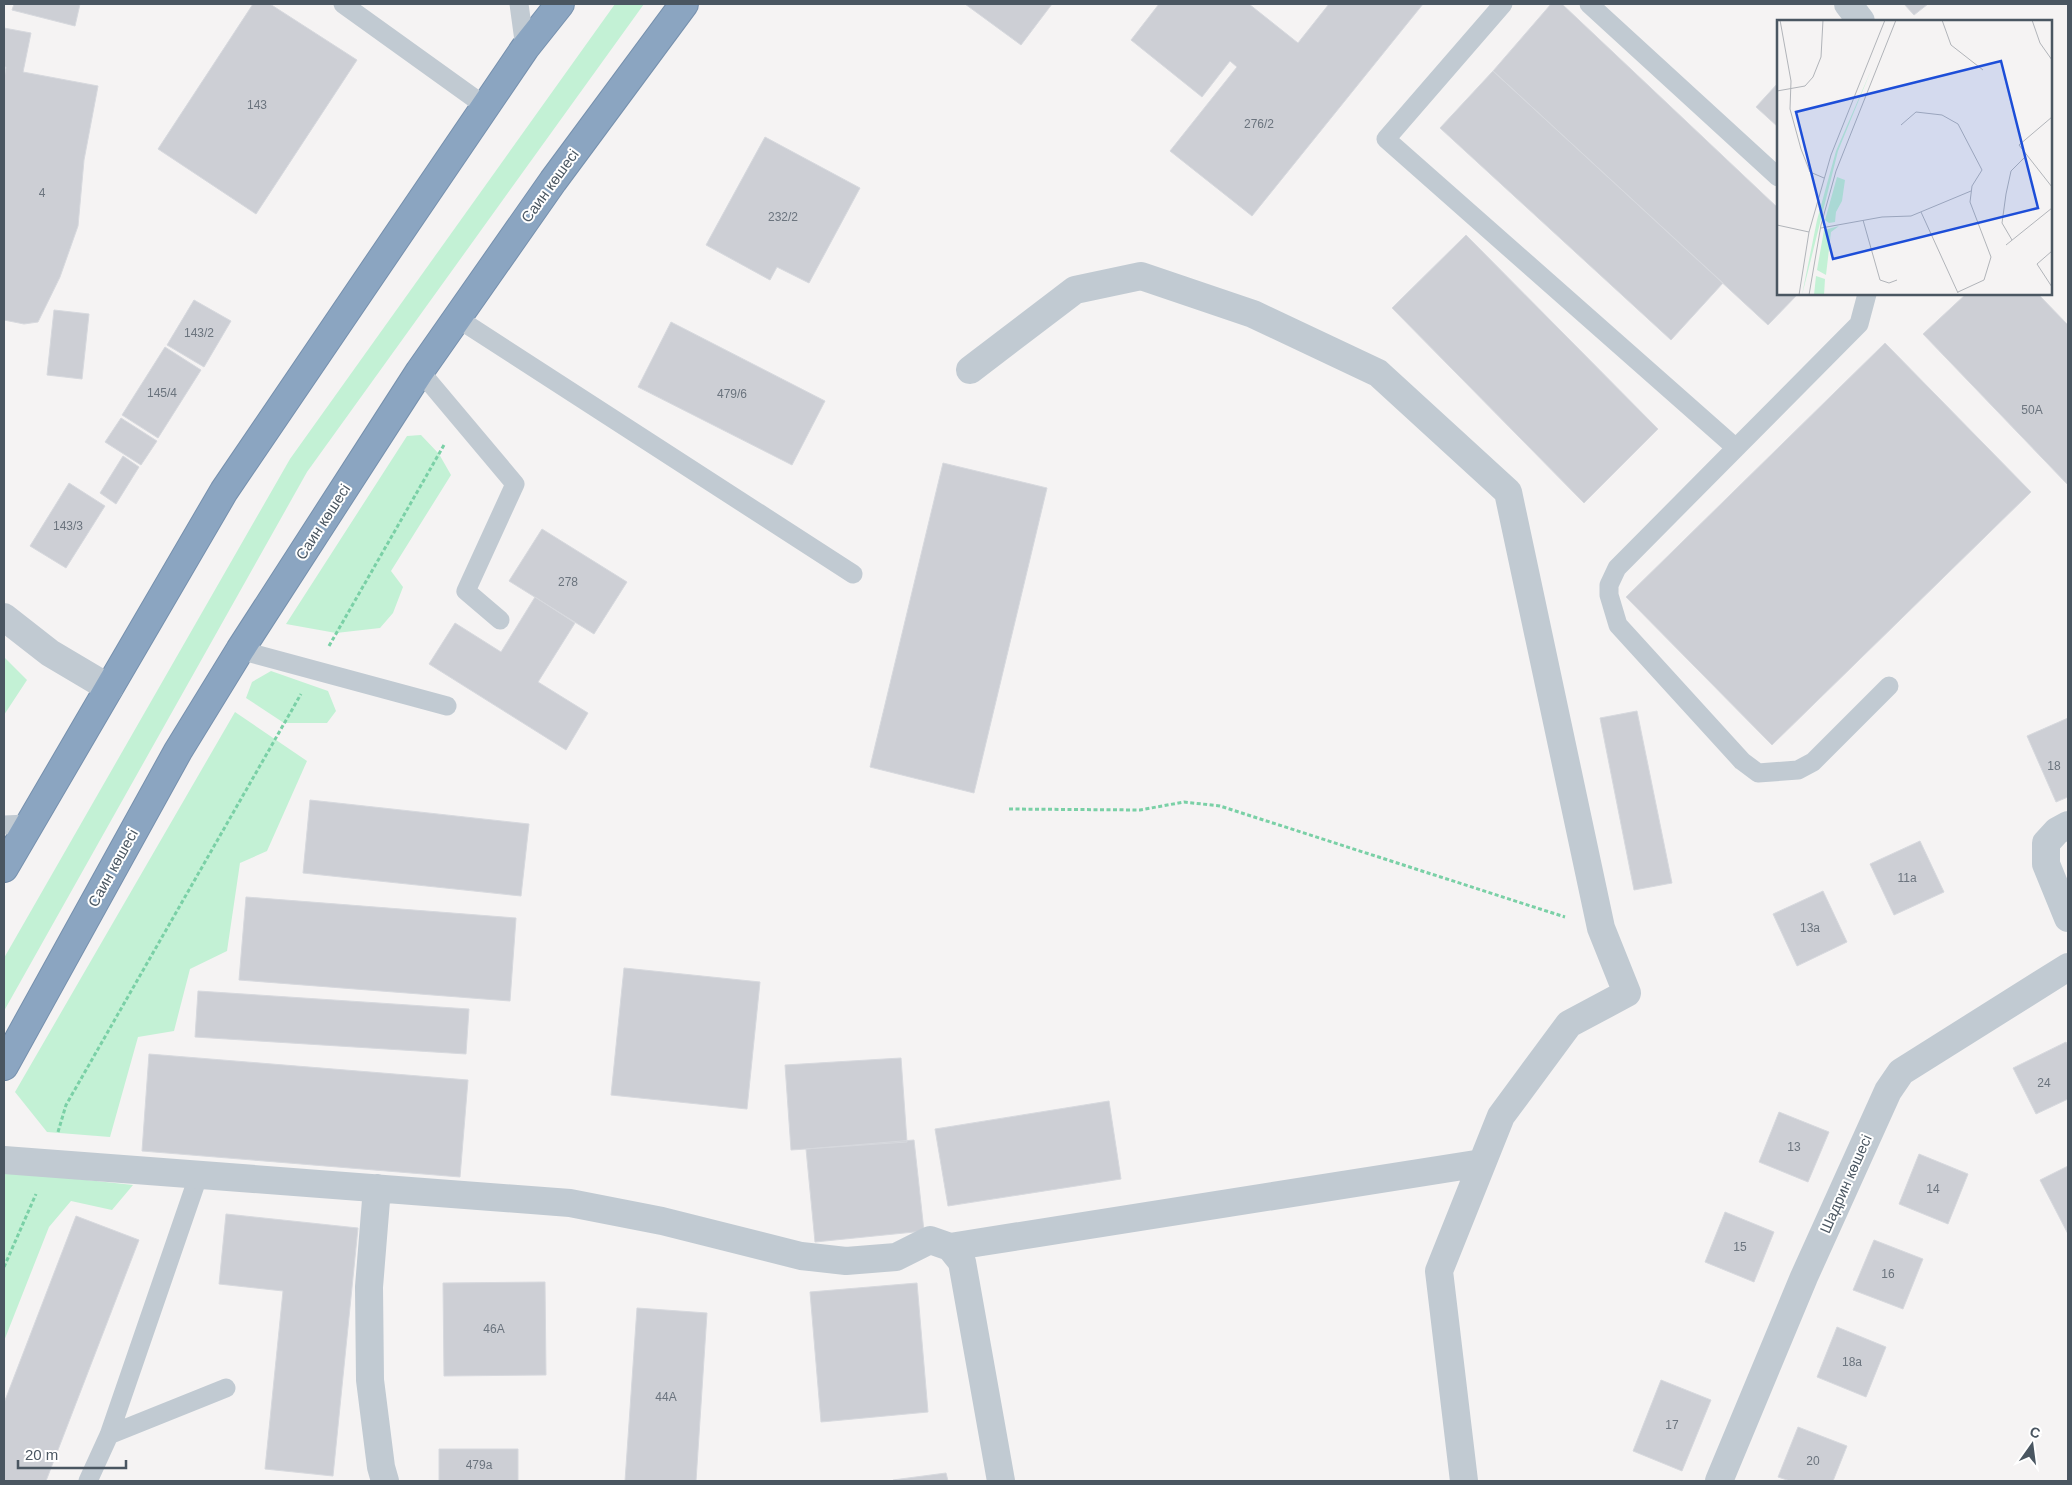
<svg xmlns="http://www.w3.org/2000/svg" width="2072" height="1485" font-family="Helvetica,sans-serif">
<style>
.green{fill:#c3f1d5}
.building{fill:#cdcfd5;stroke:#d7d9de}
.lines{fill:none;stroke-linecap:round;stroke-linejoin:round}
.highway-casing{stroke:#7690ad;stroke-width:30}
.path{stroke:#7ad0a6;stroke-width:3;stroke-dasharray:4 2.5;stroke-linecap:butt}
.lane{stroke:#c1cad2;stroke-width:19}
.street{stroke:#c1cad2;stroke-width:28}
.highway{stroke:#8ba5c1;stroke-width:28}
.labels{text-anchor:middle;stroke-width:4;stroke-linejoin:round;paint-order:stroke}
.number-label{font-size:12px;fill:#6b747e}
.street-label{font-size:15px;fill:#4a5661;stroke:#fff}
.inset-road{fill:none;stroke:#b1b4b9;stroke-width:1}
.view{fill:#1d4ed8;fill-opacity:0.15;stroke:#1d4ed8;stroke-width:2.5}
.inset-edge{fill:none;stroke:#4a5661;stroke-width:2.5}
</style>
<rect width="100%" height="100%" fill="#f5f3f3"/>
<!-- green -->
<path class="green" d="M 615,4 L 644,4 L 307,472 L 4,1011 L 4,958 L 290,459 Z
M 421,435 L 439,454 L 451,475 L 391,571 L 403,587 L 393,613 L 380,628 L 336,633 L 286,624 L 407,436 Z
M 4,657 L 27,680 L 4,715 Z
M 271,671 L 328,691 L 336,711 L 327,723 L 284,723 L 246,698 L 252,682 Z
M 235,712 L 307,761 L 267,851 L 240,863 L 227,951 L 190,969 L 174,1031 L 138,1037 L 110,1137 L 47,1132 L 15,1092 Z
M 4,1171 L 133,1185 L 112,1210 L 71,1201 L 49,1227 L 4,1341 Z"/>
<!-- building -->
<path class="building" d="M 14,4 L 80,4 L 75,26 L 12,10 Z
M 253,4 L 270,4 L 357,60 L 256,214 L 158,149 Z
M 965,4 L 1052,4 L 1021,45 Z
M 1159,4 L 1249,4 L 1298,43 L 1329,4 L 1423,4 L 1252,216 L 1170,151 L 1237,67 L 1230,61 L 1202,97 L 1131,40 Z
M 1551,4 L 1562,4 L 1778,208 L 1778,294 L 1798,294 L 1768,325 L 1493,71 Z
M 1904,4 L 1928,4 L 1914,15 Z
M 4,28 L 31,33 L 23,72 L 98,86 L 84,160 L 78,226 L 60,277 L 38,322 L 24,324 L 4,320 L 4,79 L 6,67 L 4,67 Z
M 1493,71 L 1723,283 L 1671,340 L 1440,128 Z
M 1778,83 L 1778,127 L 1756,107 Z
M 765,137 L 860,188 L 809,283 L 777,267 L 770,280 L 706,245 Z
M 1466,235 L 1658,429 L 1584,503 L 1392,308 Z
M 1966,294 L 2038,294 L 2068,325 L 2068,485 L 1923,334 Z
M 194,300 L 231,321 L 204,367 L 167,345 Z
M 54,310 L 89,314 L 82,379 L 47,375 Z
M 671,322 L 825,401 L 792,465 L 638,387 Z
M 1885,343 L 2031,492 L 1772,745 L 1626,597 Z
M 165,347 L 201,370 L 158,438 L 122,415 Z
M 121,418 L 157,441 L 141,465 L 105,442 Z
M 123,456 L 139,467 L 116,504 L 100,493 Z
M 943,463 L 1047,488 L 974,793 L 870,767 Z
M 69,483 L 105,506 L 66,568 L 30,546 Z
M 542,529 L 627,582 L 594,634 L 509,581 Z
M 535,597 L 575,623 L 538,682 L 588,713 L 566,750 L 429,664 L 455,623 L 501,652 Z
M 1637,711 L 1672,883 L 1634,890 L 1600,718 Z
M 2068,718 L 2068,797 L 2056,802 L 2027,736 Z
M 310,800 L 529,824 L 521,896 L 303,873 Z
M 1920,841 L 1944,892 L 1894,915 L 1870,864 Z
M 1823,891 L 1847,942 L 1797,966 L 1773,914 Z
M 246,897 L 516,918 L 510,1001 L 239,980 Z
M 624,968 L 760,982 L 747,1109 L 611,1095 Z
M 198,991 L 469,1009 L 466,1054 L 195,1037 Z
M 2066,1042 L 2068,1046 L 2068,1099 L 2036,1114 L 2013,1068 Z
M 149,1054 L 468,1080 L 460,1177 L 142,1151 Z
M 901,1058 L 907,1142 L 791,1150 L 785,1065 Z
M 1109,1101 L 1121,1179 L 948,1206 L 935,1129 Z
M 1779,1112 L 1829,1132 L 1808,1182 L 1759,1162 Z
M 914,1140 L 924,1231 L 815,1242 L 806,1149 Z
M 1919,1154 L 1968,1174 L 1948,1224 L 1899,1204 Z
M 2068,1166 L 2068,1234 L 2040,1180 Z
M 1725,1212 L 1774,1232 L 1754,1282 L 1705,1262 Z
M 226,1214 L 358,1228 L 333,1476 L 265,1469 L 283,1291 L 219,1284 Z
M 76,1216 L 139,1240 L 46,1481 L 4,1481 L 4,1403 Z
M 1874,1240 L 1923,1259 L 1903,1309 L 1853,1290 Z
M 545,1282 L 546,1375 L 444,1376 L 443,1283 Z
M 917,1283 L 928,1412 L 821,1422 L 810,1292 Z
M 637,1308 L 707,1313 L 696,1481 L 625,1481 Z
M 1837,1327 L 1886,1347 L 1866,1397 L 1817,1377 Z
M 1661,1380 L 1711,1400 L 1682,1471 L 1633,1451 Z
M 1798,1427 L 1847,1446 L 1833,1481 L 1790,1481 L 1778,1477 Z
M 439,1449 L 518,1449 L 518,1481 L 439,1481 Z
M 946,1473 L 948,1481 L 893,1481 L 893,1480 Z"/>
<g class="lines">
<defs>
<path id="highway" d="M 4,868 L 224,491 L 525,48 L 560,4
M 4,1066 L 178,751 L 240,650 L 420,371 L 553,181 L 684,4"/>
</defs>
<!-- highway casing -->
<use href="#highway" class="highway-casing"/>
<!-- path -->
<path class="path" d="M 329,646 L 444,445
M 1009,809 L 1140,810 L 1184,802 L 1220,806 L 1565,917
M 58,1132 L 66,1105 L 301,694
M 4,1267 L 36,1194"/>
<!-- lane -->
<path class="lane" d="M 343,4 L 485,106
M 519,4 L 525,48
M 1503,4 L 1386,139 L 1736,448 L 1859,324 L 1867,294
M 1589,4 L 1778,177
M 457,318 L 853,574
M 420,371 L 515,484 L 466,591 L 500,620
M 1736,448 L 1617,568 L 1609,585 L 1609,595 L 1618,625 L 1742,761 L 1758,773 L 1798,770 L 1813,762 L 1889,686
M 240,650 L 447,706
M 4,825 L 28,824
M 109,1435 L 226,1388
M 88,1481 L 109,1435 L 199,1174"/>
<!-- street -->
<path class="street" d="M 1848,4 L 1861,21
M 970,370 L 1075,290 L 1141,276 L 1253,314 L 1378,373 L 1508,492 L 1601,928 L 1627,993 L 1569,1024 L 1501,1116 L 1439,1271 L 1464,1481
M 4,617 L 50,653 L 109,688
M 2068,825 L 2057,831 L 2046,843 L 2046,864 L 2068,918
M 4,1160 L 570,1203 L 662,1221 L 801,1256 L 846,1261 L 896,1257 L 930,1240 L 950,1247 L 1482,1163
M 377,1188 L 369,1287 L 370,1380 L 381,1467 L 385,1481
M 950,1247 L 962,1262 L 1001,1481
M 1719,1481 L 1804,1277 L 1888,1091 L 1901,1072 L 2068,967"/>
<!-- highway -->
<use href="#highway" class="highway"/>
</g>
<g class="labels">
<!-- number labels -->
<g class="number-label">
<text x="257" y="109">143</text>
<text x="1259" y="128">276/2</text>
<text x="42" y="197">4</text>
<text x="783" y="221">232/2</text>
<text x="199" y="337">143/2</text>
<text x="162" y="397">145/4</text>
<text x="732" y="398">479/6</text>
<text x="2032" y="414">50А</text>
<text x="68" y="530">143/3</text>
<text x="568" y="586">278</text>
<text x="2054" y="770">18</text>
<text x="1907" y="882">11а</text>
<text x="1810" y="932">13а</text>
<text x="2044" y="1087">24</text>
<text x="1794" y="1151">13</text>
<text x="1933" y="1193">14</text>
<text x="1740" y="1251">15</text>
<text x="1888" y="1278">16</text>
<text x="494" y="1333">46А</text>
<text x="1852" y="1366">18а</text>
<text x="666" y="1401">44А</text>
<text x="1672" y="1429">17</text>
<text x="1813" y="1465">20</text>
<text x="479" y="1469">479а</text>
</g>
<!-- street labels -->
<g class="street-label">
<text transform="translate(550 186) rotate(-54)" y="5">Саин көшесі</text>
<text transform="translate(323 522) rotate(-57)" y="5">Саин көшесі</text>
<text transform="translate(113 868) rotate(-61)" y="5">Саин көшесі</text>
<text transform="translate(1846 1184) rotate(-66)" y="5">Шадрин көшесі</text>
</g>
</g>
<!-- overview -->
<g transform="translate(1777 20)">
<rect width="275" height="275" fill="#f5f3f3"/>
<path d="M 95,48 L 61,131 L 25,275 L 40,200 L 59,131 ZM 60,157 L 68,160 L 65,181 L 59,192 L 58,202 L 52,203 L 48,200 ZM 62,206 L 54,212 L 49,255 L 40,250 L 47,210 ZM 39,256 L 48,259 L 47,275 L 37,275 Z" fill="#c3f1d5"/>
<path class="inset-road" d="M 3,0 L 14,61 L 13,89 L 24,129 L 33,152 L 47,158M 165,0 L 174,25 L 206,50M 255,0 L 263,23 L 275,40M 0,71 L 28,66 L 36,57 L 44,37 L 46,0M 275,97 L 242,125 L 275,167M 124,105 L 139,92 L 165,95 L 181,104 L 205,150 L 195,166 L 193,182 L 214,237 L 207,260 L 181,272M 144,192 L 181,273M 86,200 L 103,260 L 112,263 L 120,260M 0,205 L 32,212M 44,208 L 105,197 L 134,196 L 194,171M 235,220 L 225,203 L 229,174 L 234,151 L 249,136M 229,225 L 275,188M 275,231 L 260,244 L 275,267M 22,275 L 32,212 L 54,135 L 108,0M 32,275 L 44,205 L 59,151 L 119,0"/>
<path class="view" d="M 224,41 L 261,188 L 56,239 L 19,92 Z"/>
<rect width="275" height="275" class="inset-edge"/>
</g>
<!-- border -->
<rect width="2072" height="1485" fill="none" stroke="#4a5661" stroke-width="10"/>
<!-- north arrow -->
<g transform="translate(2032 1445) rotate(14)" stroke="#ffffff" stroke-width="4" paint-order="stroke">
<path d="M0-4L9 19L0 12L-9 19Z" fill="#4a5661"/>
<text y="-8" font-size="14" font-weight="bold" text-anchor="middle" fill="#4a5661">С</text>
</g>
<!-- scale -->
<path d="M18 1460v8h108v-8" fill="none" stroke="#4a5661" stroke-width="2.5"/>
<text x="25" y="1460" font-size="15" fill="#4a5661" stroke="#ffffff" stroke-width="4" paint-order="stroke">20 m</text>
</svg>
